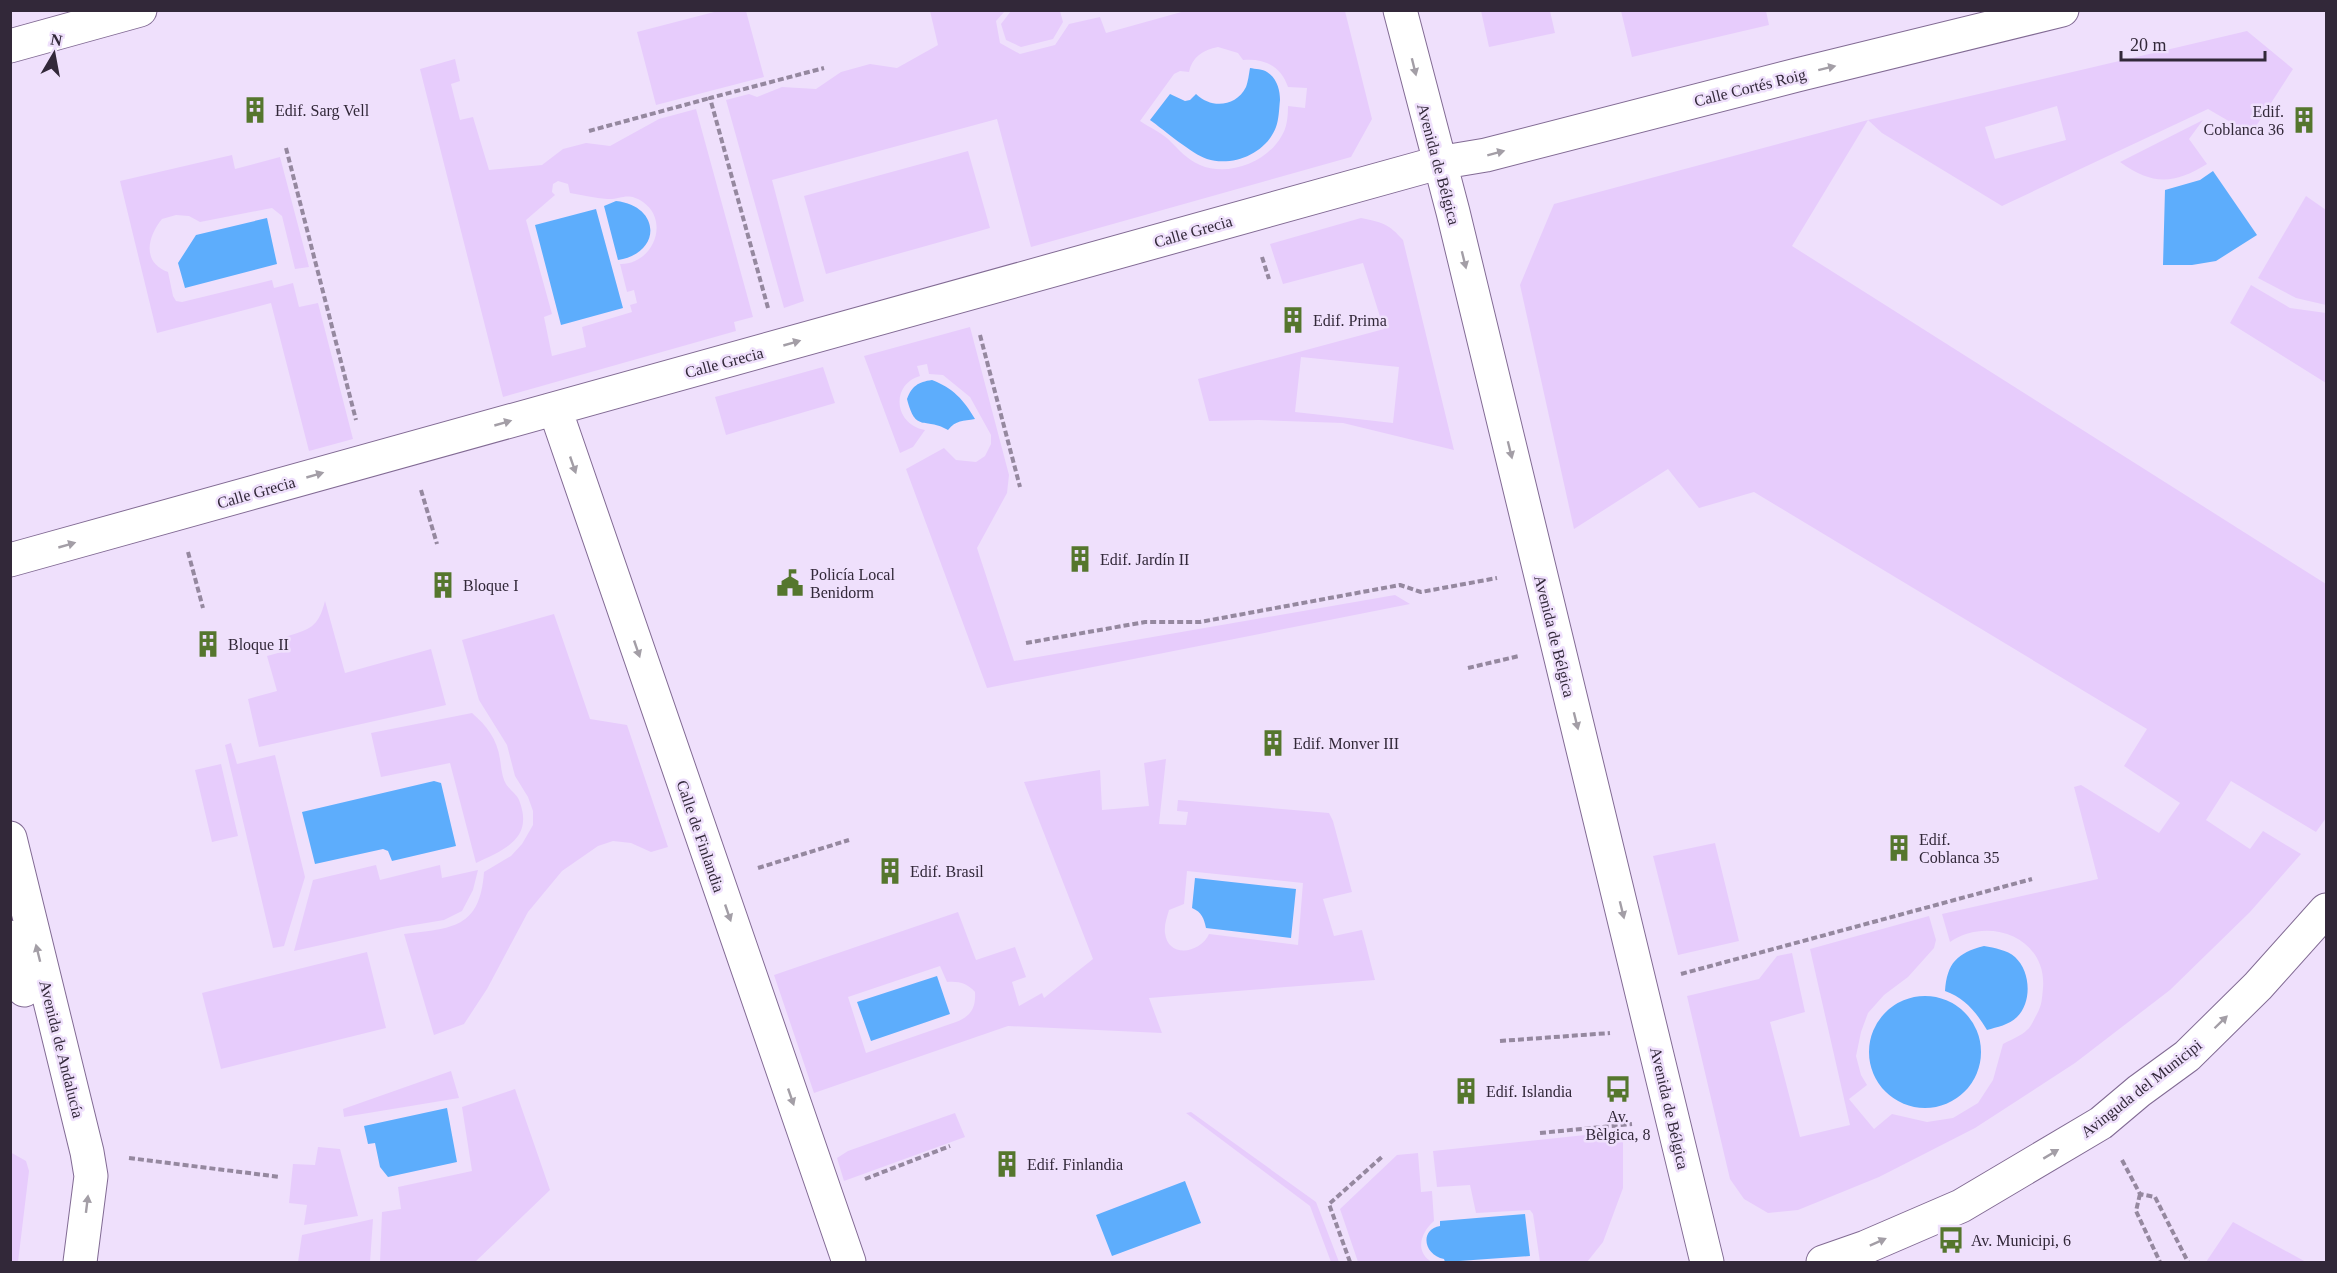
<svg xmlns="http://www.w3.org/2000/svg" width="2337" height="1273" font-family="'Times New Roman',serif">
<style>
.green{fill:#e7ccfc;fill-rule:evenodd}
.water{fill:#5dadfc}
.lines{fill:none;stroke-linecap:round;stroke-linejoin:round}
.minor-casing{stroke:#826b94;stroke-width:35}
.path{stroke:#95889f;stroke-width:4;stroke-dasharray:6 3;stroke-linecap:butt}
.minor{stroke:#fff;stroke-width:33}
.oneway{fill:#a39ea6}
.labels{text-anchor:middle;stroke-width:5;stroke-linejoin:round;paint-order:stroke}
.street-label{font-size:16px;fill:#322839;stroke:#efe0fc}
.poi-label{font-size:16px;fill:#322839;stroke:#efe0fc;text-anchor:start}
</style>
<rect width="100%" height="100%" fill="#efe0fc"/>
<!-- green -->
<path class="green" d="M 718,11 L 746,11 L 764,77 L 656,105 L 637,32 Z
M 1011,11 L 1060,11 L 1063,22 L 1053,39 L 1021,47 L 1006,40 L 1001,24 Z
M 1345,11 L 1372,119 L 1351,157 L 1031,247 L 997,119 L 772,180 L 804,301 L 784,308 L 726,100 L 749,94 L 757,97 L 782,87 L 816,89 L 841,72 L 870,64 L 897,68 L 938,45 L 930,11 L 1005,11 L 996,21 L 1000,43 L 1020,54 L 1055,45 L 1069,24 L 1100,17 L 1106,33 L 1185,11 ZM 1218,47 L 1238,53 L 1243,60 C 1264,58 1281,66 1288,87 L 1307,88 L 1305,108 L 1288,106 C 1288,117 1287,128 1281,137 C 1266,163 1227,177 1200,165 C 1187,159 1180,151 1171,142 C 1163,133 1150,128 1140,121 L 1174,74 L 1180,71 L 1189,72 C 1192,57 1203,50 1218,47 Z
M 1481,11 L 1550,11 L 1555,33 L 1489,47 Z
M 1621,11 L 1766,11 L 1769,25 L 1632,57 Z
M 2247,31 L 2293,69 L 2251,134 L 2208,109 L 2002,206 L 1882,133 L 1868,120 L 1792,246 L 2326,584 L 2326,818 L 2316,832 L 2231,781 L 2206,820 L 2250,849 L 2263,831 L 2301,854 L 2250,912 L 2170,990 L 2075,1063 L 1975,1128 L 1879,1177 L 1798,1210 L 1768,1213 L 1744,1199 L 1730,1179 L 1687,996 L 1759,979 L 1777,956 L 1792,953 L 1805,1012 L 1770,1022 L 1800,1137 L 1850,1125 L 1810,949 L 1929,916 L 1936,940 L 1934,948 L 1908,977 L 1884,995 L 1868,1013 L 1861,1032 L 1856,1056 L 1861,1075 L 1867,1085 L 1849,1099 L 1874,1129 L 1892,1114 L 1927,1122 L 1953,1118 L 1978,1103 L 1993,1080 L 2003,1044 C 2010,1040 2021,1036 2027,1030 C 2031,1027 2034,1019 2037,1014 C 2042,1005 2042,998 2043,988 C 2047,937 1988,916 1950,942 L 1942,914 L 2098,879 L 2074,787 L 2081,785 L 2159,833 L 2180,803 L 2124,766 L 2147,729 L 1754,492 L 1699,508 L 1668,469 L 1574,529 L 1520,285 L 1554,204 L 1868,120 ZM 2057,106 L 2066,140 L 1995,159 L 1985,127 Z
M 455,59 L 460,81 L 451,84 L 460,120 L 473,117 L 489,170 L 542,165 L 563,149 L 586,143 L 610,146 L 659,119 L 696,109 L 753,317 L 734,322 L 736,331 L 503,397 L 420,69 ZM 558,181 L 568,184 L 570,193 C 583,195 595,198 607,199 C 621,200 627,191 643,202 C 671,222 652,265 620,264 L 627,292 L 634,290 L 637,303 L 630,305 L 632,312 L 582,327 L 586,347 L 552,356 L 544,317 L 552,314 L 526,220 L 555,195 L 552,192 L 553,184 Z
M 2203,120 L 2189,139 L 2207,164 C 2173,185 2152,185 2120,162 Z
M 968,151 L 990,228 L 826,274 L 804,196 Z
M 232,155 L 235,169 L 280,157 L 309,267 L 295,269 L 282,216 L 272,208 L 200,222 L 189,216 L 176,215 L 162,219 C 148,236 141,262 168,272 L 173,296 L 176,301 L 182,302 L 272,280 L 274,288 L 293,283 L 299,307 L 318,303 L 353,439 L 309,451 L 271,303 L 157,333 L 120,181 Z
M 2306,196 L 2326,210 L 2326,305 L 2296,298 L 2258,278 Z
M 1361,218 C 1382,222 1389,224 1403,240 L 1454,450 L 1343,423 L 1259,420 L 1209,421 L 1198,379 L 1384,329 L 1363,263 L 1283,284 L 1270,244 ZM 1301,357 L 1399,367 L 1393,423 L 1295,412 Z
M 2251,285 L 2290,308 L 2326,313 L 2326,383 L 2230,323 Z
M 970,327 L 1009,475 L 1007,493 L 977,548 L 1014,661 L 1395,595 L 1410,604 L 987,688 L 906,469 L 944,448 L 956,460 L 976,462 L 985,456 L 991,444 L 991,435 L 970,397 L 943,375 L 929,374 L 927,364 L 917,366 L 920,376 C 891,384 893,424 925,430 L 913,447 L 900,453 L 864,356 Z
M 823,367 L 835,403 L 726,435 L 715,397 Z
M 325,601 L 345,673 L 431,649 L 446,705 L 259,747 L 248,699 L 277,691 L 267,656 L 289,650 L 285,637 C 310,629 318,628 325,601 Z
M 554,614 L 590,719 L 627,725 L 668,847 L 651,852 L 631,843 L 613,841 L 598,846 L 562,871 L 528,912 L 487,989 L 464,1024 L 434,1035 L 404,934 C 452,928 480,929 484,872 L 511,856 L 522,844 L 533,825 L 533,811 L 528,797 L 515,776 L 507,745 L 479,700 L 462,640 Z
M 472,713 C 487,726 497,739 500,759 C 501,766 502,776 505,782 C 508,789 516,793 519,800 C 534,838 506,849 476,863 L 450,763 L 381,777 L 371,733 Z
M 231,743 L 237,764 L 275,755 L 305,877 L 284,946 L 273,948 L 225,745 Z
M 1166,759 L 1159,824 L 1186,825 L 1188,812 L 1177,811 L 1178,800 L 1329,813 L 1333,821 L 1352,892 L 1323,899 L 1334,936 L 1362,930 L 1375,980 L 1149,998 L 1162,1033 L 1008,1026 L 814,1093 L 774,975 L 958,912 L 976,960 L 1015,947 L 1026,977 L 1012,982 L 1019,1006 L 1042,993 L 1044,998 L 1093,959 L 1024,782 L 1100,770 L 1102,810 L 1149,806 L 1144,763 ZM 1187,871 L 1303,883 L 1298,945 L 1209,934 C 1201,953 1168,959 1165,933 C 1164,925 1167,917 1169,910 L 1184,904 ZM 940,966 L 947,982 C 959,981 967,983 975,992 C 976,1008 971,1016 956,1022 L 866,1053 L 848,997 Z
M 221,764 L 238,836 L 212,842 L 195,770 Z
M 1715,843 L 1739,941 L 1678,955 L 1653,856 Z
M 376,865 L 380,880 L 440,865 L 442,878 L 478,870 L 473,890 L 462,911 L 444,920 L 402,927 L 294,951 L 313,880 Z
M 367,952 L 386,1028 L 221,1069 L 202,993 Z
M 451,1071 L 459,1098 L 344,1117 L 343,1109 Z
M 515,1089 L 550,1190 L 475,1262 L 380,1262 L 382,1212 L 401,1209 L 398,1187 L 472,1171 L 462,1107 Z
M 1191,1112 L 1316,1202 L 1339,1262 L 1331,1262 L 1310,1206 L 1186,1113 Z
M 955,1113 L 965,1137 L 844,1181 L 837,1158 L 848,1151 Z
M 1623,1131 L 1623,1188 L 1603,1242 L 1587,1262 L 1540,1262 L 1533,1214 L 1530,1210 L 1476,1213 L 1470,1185 L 1437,1187 L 1433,1151 Z
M 318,1147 L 340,1149 L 358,1216 L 304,1225 L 307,1205 L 289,1203 L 293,1164 L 315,1165 Z
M 10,1152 L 26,1161 L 29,1171 L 18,1262 L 11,1262 Z
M 1418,1153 L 1421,1192 L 1432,1191 L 1434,1221 C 1421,1232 1414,1252 1432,1262 L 1358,1262 L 1340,1209 L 1397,1155 Z
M 373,1219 L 370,1262 L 298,1262 L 302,1235 Z
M 2233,1222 L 2306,1262 L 2206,1262 Z"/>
<!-- water -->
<path class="water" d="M 1250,68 C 1255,69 1263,69 1267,72 C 1277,78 1280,90 1280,100 C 1279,109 1279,119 1276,127 C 1266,154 1232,167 1207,159 C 1192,154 1164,130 1150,120 L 1170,94 L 1185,101 L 1190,100 L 1196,94 C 1211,109 1236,107 1246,87 C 1248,82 1249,74 1250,68 Z
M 2213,171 L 2257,235 L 2216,261 L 2192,265 L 2163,265 L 2165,190 L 2200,180 Z
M 616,201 C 661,206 662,253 618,260 L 604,206 Z
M 596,209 L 623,308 L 561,325 L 535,225 Z
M 267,218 L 277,264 L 185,288 L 178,263 L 196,235 Z
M 932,380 C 953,388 964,400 975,419 C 963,421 956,420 948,430 C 924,416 916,434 907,399 C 912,386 918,382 932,380 Z
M 434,781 L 441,783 L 456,846 L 392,861 L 388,851 L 383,849 L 315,864 L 302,812 Z
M 1195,878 L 1296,889 L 1291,938 L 1206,928 C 1204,919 1202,912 1192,908 Z
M 1984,946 C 1995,948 2007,950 2015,957 C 2031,972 2032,1002 2017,1017 C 2009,1025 1997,1027 1987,1030 C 1976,1012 1965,998 1945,991 C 1947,963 1957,953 1984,946 Z
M 937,976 L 950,1014 L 871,1041 L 857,1002 Z
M1869 1052a56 56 0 1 1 112 0a56 56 0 1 1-112 0Z
M 447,1108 L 457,1162 L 388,1177 L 380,1167 L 375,1143 L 368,1144 L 364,1126 Z
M 1185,1181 L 1201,1223 L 1112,1256 L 1096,1215 Z
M 1525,1214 L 1530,1256 L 1445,1262 L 1444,1259 C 1424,1255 1419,1230 1440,1226 L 1440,1221 Z"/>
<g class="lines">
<defs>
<path id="minor" d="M 1400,10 L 1453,212 L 1707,1262
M 10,46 L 140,10
M 555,409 L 849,1262
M 10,560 L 1438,163 L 1486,155 L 1797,75 L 2062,10
M 10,838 L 87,1152 L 91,1176 L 80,1262
M 10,937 L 24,990
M 1823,1262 L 1866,1247 L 1961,1206 L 2101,1123 L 2139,1091 L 2187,1056 L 2258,986 L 2326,910"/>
</defs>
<!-- minor casing -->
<use href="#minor" class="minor-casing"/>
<!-- path -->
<path class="path" d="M 589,131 L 710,98
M 286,148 L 356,420
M 1262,257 L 1269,279
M 768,308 L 710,98 L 824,68
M 980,335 L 1020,487
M 421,490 L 437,544
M 188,552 L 203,608
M 1026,643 L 1145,622 L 1200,622 L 1400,585 L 1421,592 L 1497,578
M 1468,668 L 1519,656
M 758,868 L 849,840
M 1681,974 L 2032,879
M 1500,1041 L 1610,1033
M 1540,1133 L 1632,1124
M 129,1158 L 280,1177
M 2122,1160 L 2140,1194 L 2155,1197 L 2188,1262
M 865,1179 L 950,1146
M 2140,1194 L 2136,1211 L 2160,1262
M 1350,1262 L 1329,1204 L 1383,1156"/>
<!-- minor -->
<use href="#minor" class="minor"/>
</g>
<!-- one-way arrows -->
<defs><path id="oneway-solid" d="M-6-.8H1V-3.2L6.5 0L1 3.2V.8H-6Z" transform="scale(1.5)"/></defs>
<g class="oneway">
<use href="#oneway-solid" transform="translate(1414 67) rotate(76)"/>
<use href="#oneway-solid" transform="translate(1827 68) rotate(-14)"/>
<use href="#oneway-solid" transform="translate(1496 153) rotate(-15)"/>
<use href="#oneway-solid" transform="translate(1464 260) rotate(76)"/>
<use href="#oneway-solid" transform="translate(792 343) rotate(-16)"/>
<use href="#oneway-solid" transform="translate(503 423) rotate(-16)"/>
<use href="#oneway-solid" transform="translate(1510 450) rotate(76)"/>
<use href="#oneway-solid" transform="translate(573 465) rotate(71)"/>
<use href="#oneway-solid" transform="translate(315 475) rotate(-16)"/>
<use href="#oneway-solid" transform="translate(67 545) rotate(-16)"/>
<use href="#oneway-solid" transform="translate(637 649) rotate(71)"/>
<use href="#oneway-solid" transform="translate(1576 721) rotate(76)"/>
<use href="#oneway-solid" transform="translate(1622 910) rotate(76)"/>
<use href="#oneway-solid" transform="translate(728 913) rotate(71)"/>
<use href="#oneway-solid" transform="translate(38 953) rotate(-104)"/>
<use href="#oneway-solid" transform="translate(2221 1022) rotate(-44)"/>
<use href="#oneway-solid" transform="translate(791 1097) rotate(71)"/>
<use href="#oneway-solid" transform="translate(2051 1154) rotate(-31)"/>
<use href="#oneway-solid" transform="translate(87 1204) rotate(-83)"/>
<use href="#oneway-solid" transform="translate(1878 1242) rotate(-24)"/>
</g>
<!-- icons -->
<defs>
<symbol id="building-bare" viewBox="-9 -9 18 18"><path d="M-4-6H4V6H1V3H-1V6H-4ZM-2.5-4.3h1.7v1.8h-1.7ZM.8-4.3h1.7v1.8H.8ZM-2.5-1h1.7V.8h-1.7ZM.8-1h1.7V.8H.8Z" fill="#55762d" stroke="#efe0fc" stroke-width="2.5" paint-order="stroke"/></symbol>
<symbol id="civic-bare" viewBox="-9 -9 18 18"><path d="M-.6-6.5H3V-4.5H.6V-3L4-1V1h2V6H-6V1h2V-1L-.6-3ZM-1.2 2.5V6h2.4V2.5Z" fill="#55762d" stroke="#efe0fc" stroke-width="2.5" paint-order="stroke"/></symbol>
<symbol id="bus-bare" viewBox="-9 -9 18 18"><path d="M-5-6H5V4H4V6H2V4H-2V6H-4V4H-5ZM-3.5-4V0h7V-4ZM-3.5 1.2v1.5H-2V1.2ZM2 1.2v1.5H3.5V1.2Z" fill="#55762d" stroke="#efe0fc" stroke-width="2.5" paint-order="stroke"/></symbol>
</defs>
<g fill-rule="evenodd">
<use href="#building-bare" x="236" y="91" width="38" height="38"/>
<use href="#building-bare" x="2285" y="101" width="38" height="38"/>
<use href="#building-bare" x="1274" y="301" width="38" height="38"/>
<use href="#building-bare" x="1061" y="540" width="38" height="38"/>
<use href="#civic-bare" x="771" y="564" width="38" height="38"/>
<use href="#building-bare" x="424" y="566" width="38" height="38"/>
<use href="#building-bare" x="189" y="625" width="38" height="38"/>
<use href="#building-bare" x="1254" y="724" width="38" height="38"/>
<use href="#building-bare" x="1880" y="829" width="38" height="38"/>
<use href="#building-bare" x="871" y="852" width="38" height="38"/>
<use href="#bus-bare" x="1599" y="1070" width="38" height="38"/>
<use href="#building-bare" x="1447" y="1072" width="38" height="38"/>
<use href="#building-bare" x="988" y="1145" width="38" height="38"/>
<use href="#bus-bare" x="1932" y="1221" width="38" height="38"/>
</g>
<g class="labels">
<!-- street labels -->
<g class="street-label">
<text transform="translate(1750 87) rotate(-14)" y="6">Calle Cortés Roig</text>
<text transform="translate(1439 164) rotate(75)" y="6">Avenida de Bélgica</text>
<text transform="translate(1193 231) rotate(-16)" y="6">Calle Grecia</text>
<text transform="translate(724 362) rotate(-15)" y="6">Calle Grecia</text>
<text transform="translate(256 492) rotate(-16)" y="6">Calle Grecia</text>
<text transform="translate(1555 636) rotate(76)" y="6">Avenida de Bélgica</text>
<text transform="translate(701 836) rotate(71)" y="6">Calle de Finlandia</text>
<text transform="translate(62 1049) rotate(76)" y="6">Avenida de Andalucía</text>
<text transform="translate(2141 1088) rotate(-38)" y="6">Avinguda del Municipi</text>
<text transform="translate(1670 1108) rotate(77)" y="6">Avenida de Bélgica</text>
</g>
<!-- poi labels -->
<g class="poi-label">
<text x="275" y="116">Edif. Sarg Vell</text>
<text x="2284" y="117" text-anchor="end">Edif.<tspan x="2284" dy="18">Coblanca 36</tspan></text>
<text x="1313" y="326">Edif. Prima</text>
<text x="1100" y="565">Edif. Jardín II</text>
<text x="810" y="580">Policía Local<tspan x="810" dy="18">Benidorm</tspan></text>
<text x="463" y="591">Bloque I</text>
<text x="228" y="650">Bloque II</text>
<text x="1293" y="749">Edif. Monver III</text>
<text x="1919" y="845">Edif.<tspan x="1919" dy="18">Coblanca 35</tspan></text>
<text x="910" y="877">Edif. Brasil</text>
<text x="1486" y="1097">Edif. Islandia</text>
<text x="1618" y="1122" text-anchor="middle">Av.<tspan x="1618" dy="18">Bèlgica, 8</tspan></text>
<text x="1027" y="1170">Edif. Finlandia</text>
<text x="1971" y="1246">Av. Municipi, 6</text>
</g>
</g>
<!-- border -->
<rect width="2337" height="1273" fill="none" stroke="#322839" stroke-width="24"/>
<!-- north arrow -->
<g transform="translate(54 54) rotate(10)" stroke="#efe0fc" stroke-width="4.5" paint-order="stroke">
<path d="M0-4.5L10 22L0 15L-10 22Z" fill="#322839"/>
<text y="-9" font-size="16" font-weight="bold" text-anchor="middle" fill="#322839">N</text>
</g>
<!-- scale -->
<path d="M2121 51v9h144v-9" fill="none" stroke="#322839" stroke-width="3"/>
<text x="2130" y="51" font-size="18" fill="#322839" stroke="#efe0fc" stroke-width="4.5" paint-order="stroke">20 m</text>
</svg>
